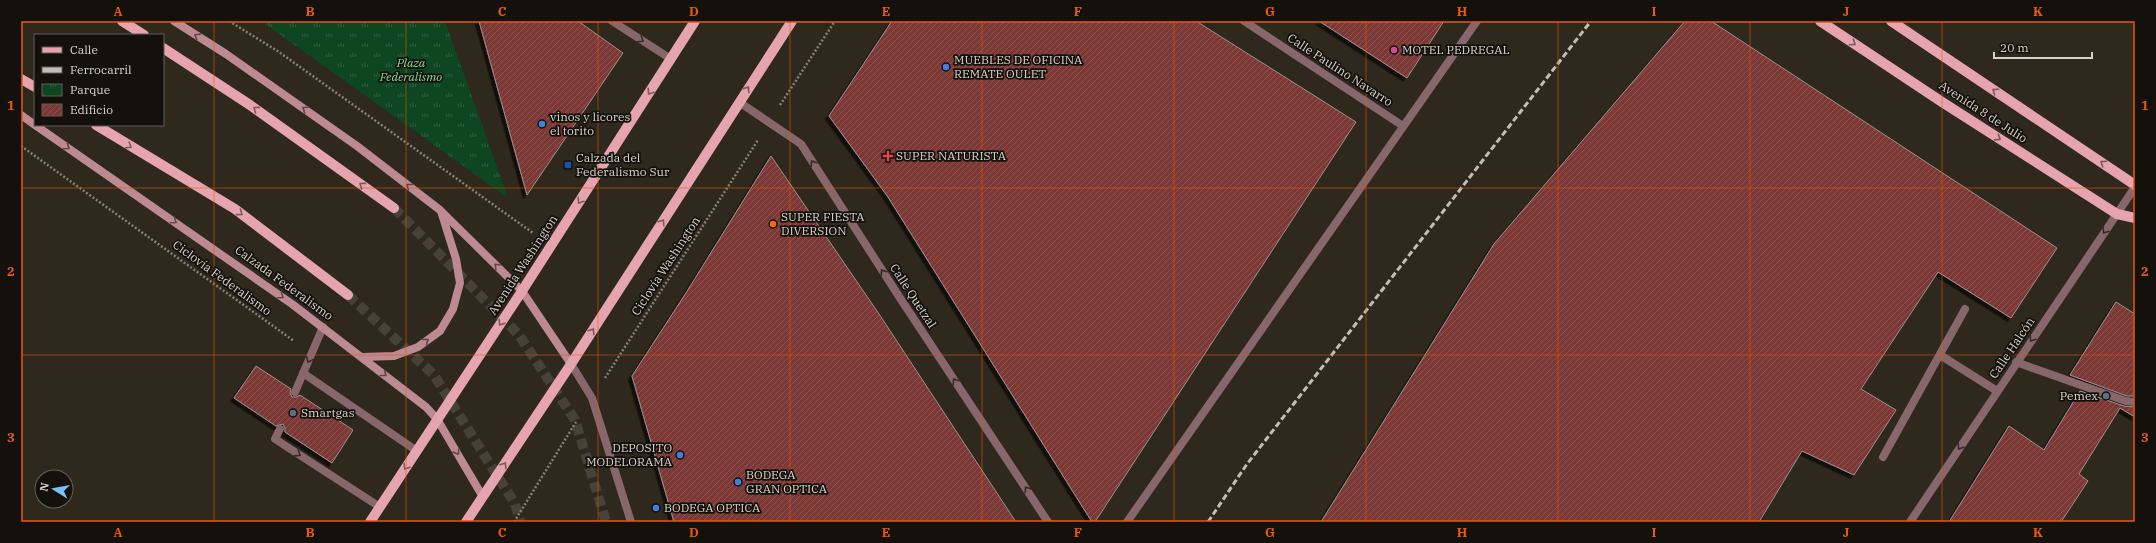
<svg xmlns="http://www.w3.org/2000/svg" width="2156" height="543" font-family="'IBM Plex Serif',serif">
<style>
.park{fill:url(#park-tufts)}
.building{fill:url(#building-hatch);stroke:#a18e8d;filter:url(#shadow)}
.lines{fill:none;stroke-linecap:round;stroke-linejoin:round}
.primary-tunnel{stroke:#474237;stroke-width:10;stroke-dasharray:10 5;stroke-linecap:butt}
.path{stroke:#868178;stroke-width:2.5;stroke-dasharray:2 2;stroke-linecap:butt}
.service{stroke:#87676c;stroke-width:8}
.minor{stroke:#87676c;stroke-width:8}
.secondary{stroke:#bd8993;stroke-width:8}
.primary{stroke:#e6a3b0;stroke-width:10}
.rail{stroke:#c2bdb6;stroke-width:3;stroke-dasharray:6 3;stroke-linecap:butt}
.oneway{stroke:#604749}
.oneway2{stroke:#362b29}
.oneway3{stroke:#7d5a5e}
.grid{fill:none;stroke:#e8590c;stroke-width:1;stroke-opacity:0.55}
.hotel-dot{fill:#d1479c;stroke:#14110c;stroke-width:1.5}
.shop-dot{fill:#3f7fe0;stroke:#14110c;stroke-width:1.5}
.health-dot{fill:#e0444e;stroke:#14110c;stroke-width:1.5}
.transit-dot{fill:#1a4fb4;stroke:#14110c;stroke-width:1.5}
.food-dot{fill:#e8710a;stroke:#14110c;stroke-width:1.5}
.service-dot{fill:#5c6f8a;stroke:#14110c;stroke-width:1.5}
.labels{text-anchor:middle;stroke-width:3.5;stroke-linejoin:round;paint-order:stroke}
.poi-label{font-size:12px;fill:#d7d3cc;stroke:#14110c;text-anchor:start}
.park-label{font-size:12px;font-style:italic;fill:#83da98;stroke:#14110c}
.street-label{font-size:12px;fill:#d7d3cc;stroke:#14110c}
.neatline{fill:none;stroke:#e8590c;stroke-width:1.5}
.grid-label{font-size:13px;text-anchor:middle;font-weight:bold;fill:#e8590c}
</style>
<defs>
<pattern id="park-tufts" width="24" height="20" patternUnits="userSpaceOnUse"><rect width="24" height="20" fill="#0d4621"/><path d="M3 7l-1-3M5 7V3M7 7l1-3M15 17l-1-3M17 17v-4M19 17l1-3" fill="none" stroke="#306040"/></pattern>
<pattern id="building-hatch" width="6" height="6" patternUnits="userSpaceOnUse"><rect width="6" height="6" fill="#7b3735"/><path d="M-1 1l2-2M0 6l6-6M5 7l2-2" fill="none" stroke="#8d5351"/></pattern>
<filter id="shadow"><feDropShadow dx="-3.5" dy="3.5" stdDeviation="0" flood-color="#0009"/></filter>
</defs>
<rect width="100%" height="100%" fill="#2e281d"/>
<!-- park -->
<path class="park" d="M 261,21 L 445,21 L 508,198 Z"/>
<!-- building -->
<path class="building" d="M 479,21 L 578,21 L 623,53 L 527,195 Z
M 892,21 L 1196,21 L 1356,122 L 1095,522 L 1092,522 L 888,197 L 829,116 Z
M 1319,21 L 1444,21 L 1407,78 Z
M 1685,21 L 1711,21 L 2057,248 L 2011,318 L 1938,272 L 1861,389 L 1896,410 L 1854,475 L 1802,451 L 1759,522 L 1321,522 L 1494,244 Z
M 771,156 L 879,314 L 1016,522 L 674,522 L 632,376 L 686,293 Z
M 2116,302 L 2135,314 L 2135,396 L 2127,396 L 2070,375 Z
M 256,366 L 291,389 L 290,393 L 292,397 L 296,397 L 300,395 L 353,430 L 332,463 L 285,432 L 285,428 L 283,424 L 276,426 L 234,398 Z
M 2080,391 L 2124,406 L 2135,407 L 2135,417 L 2120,408 L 2079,474 L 2088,481 L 2061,522 L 1949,522 L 2009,426 L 2044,450 Z"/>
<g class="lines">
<!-- primary-tunnel -->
<path class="primary-tunnel" d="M 394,208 L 519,335 L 575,420 L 606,522
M 348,295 L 434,375 L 515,504 L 520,522"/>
<!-- path -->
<path class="path" d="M 229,21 L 279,52 L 533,233
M 780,105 L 835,21
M 21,146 L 294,341
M 605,378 L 758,140
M 514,522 L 576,422"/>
<!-- service -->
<path class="service" d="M 1940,355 L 1997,391
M 2016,362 L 2126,401 L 2135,402
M 303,373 L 417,451
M 295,392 L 323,327
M 280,429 L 275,439 L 380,507
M 1883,457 L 1965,309"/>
<!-- minor -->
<path class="minor" d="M 612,21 L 671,59
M 1244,21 L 1403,126
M 739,102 L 801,144 L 900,298 L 1048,522
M 571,364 L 592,398 L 631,522
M 1127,522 L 1477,21
M 1910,522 L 2135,187"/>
<!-- secondary -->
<path class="secondary" d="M 174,21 L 226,54 L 357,146 L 440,210 L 522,291 L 571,364
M 21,115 L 35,125
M 35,125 L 292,304 L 426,407 L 437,419 L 483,497
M 363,357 L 394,356 L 418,347 L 440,331 L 453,309 L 460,283 L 456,259 L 441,211"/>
<!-- primary -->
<path class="primary" d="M 122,21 L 144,35
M 1820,21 L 1942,102 L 2117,214 L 2135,218
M 1891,21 L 2135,185
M 163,48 L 250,105 L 394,208
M 21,79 L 35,87
M 96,125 L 235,209 L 348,295
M 370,522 L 522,291 L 695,21
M 466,522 L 571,364 L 792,21"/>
<!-- rail -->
<path class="rail" d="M 1208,522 L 1247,464 L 1591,21"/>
</g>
<!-- one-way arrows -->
<defs><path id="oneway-chevron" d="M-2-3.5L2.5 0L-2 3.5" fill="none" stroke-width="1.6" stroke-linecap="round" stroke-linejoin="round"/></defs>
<g class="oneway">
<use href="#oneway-chevron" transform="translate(197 36) rotate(-148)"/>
<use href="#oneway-chevron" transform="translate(305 109) rotate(-145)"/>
<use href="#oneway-chevron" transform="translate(67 147) rotate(35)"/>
<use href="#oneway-chevron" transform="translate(409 186) rotate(-142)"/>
<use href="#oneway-chevron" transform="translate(174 221) rotate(35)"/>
<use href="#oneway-chevron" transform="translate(497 266) rotate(-135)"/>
<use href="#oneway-chevron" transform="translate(281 296) rotate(35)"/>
<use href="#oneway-chevron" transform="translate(426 341) rotate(-36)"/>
<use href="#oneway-chevron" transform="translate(384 374) rotate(38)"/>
<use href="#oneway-chevron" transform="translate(457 452) rotate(60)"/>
</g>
<g class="oneway2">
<use href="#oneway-chevron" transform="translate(641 40) rotate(32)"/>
<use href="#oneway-chevron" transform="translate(813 163) rotate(-123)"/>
<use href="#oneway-chevron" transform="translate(2105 231) rotate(124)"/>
<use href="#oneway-chevron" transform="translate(883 272) rotate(-123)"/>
<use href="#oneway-chevron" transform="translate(2032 339) rotate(124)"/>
<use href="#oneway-chevron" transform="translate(309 360) rotate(114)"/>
<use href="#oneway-chevron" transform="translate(955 381) rotate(-124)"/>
<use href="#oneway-chevron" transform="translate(1960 447) rotate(124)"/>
<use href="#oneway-chevron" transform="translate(298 454) rotate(33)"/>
<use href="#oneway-chevron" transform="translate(1027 489) rotate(-124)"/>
</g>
<g class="oneway3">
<use href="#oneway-chevron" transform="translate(1853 43) rotate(34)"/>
<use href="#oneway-chevron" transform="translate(747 89) rotate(-57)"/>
<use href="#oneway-chevron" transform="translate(1995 91) rotate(-146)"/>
<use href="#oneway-chevron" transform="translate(650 92) rotate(123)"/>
<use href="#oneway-chevron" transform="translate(256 109) rotate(-144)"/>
<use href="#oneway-chevron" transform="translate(1998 138) rotate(33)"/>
<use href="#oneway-chevron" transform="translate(129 146) rotate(32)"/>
<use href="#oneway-chevron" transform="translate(2103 163) rotate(-146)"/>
<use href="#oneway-chevron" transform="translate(362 185) rotate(-144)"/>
<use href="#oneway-chevron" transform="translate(580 201) rotate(123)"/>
<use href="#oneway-chevron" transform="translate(240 213) rotate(37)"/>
<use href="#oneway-chevron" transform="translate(662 222) rotate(-57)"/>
<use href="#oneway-chevron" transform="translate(501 323) rotate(124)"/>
<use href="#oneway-chevron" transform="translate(592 331) rotate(-57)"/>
<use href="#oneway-chevron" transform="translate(504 465) rotate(-56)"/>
<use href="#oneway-chevron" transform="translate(406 467) rotate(123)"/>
</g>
<!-- grid -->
<path class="grid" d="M 214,21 L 214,522M 406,21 L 406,522M 598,21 L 598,522M 790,21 L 790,522M 982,21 L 982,522M 1174,21 L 1174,522M 1366,21 L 1366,522M 1558,21 L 1558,522M 1750,21 L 1750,522M 1942,21 L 1942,522M 21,188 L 2135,188M 21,355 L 2135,355"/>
<!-- markers -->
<circle class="hotel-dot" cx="1394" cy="50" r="4"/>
<g class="shop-dot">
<circle cx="946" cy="67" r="4"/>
<circle cx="542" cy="124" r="4"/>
<circle cx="680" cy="455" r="4"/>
<circle cx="738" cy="482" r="4"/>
<circle cx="656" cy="508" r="4"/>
</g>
<path class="health-dot" d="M886 150h4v4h4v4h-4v4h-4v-4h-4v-4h4z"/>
<rect class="transit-dot" x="564" y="161" width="8" height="8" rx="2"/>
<circle class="food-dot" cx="773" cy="224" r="4"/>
<g class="service-dot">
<circle cx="2106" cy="396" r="4"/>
<circle cx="293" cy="413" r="4"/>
</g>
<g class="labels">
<!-- poi labels -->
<g class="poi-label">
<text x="1402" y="54">MOTEL PEDREGAL</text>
<text x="954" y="64">MUEBLES DE OFICINA<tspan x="954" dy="14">REMATE OULET</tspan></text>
<text x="550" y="121">vinos y licores<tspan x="550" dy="14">el torito</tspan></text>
<text x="896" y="160">SUPER NATURISTA</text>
<text x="576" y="162">Calzada del<tspan x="576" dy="14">Federalismo Sur</tspan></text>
<text x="781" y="221">SUPER FIESTA<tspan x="781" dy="14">DIVERSION</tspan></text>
<text x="2098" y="400" text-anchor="end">Pemex</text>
<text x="301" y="417">Smartgas</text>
<text x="672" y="452" text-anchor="end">DEPOSITO<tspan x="672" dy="14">MODELORAMA</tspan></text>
<text x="746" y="479">BODEGA<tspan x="746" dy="14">GRAN OPTICA</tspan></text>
<text x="664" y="512">BODEGA OPTICA</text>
</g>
<!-- park labels -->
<g class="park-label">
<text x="411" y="67">Plaza<tspan x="411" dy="14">Federalismo</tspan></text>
</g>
<!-- street labels -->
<g class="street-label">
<text transform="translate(1340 70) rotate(33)" y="4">Calle Paulino Navarro</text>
<text transform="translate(1983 112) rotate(33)" y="4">Avenida 8 de Julio</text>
<text transform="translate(523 265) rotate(-57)" y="4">Avenida Washington</text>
<text transform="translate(666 266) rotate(-57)" y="4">Ciclovía Washington</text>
<text transform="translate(222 278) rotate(36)" y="4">Ciclovía Federalismo</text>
<text transform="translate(284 283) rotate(36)" y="4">Calzada Federalismo</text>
<text transform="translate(913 296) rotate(57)" y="4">Calle Quetzal</text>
<text transform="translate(2012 348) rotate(-56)" y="4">Calle Halcón</text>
</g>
</g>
<!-- border -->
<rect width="2156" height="543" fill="none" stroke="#14110c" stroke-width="44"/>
<!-- legend -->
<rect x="34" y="34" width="130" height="92" fill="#14110c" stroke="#625f59"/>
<rect x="42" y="47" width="20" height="6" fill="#e6a3b0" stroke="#625f59"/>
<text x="70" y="54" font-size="12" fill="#d7d3cc">Calle</text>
<rect x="42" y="67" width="20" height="6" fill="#c2bdb6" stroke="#625f59"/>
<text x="70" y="74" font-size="12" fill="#d7d3cc">Ferrocarril</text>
<rect x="42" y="84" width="20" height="12" fill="url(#park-tufts)" stroke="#625f59"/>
<text x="70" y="94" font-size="12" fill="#d7d3cc">Parque</text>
<rect x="42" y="104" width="20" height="12" fill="url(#building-hatch)" stroke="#625f59"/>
<text x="70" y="114" font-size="12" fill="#d7d3cc">Edificio</text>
<!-- north arrow -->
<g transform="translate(54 489) rotate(281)"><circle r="19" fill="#14110c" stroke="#625f59"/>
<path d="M0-3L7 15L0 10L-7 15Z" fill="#79bff8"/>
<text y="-6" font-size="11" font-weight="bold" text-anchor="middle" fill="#d7d3cc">N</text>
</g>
<!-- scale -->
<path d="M1994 52v6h98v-6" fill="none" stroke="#d7d3cc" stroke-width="2"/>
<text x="2000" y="52" font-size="12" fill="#d7d3cc" stroke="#14110c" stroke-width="3" paint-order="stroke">20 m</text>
<rect x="22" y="22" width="2112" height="499" class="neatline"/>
<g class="grid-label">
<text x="118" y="16">A</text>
<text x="310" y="16">B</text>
<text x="502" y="16">C</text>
<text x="694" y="16">D</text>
<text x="886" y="16">E</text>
<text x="1078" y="16">F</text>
<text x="1270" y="16">G</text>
<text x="1462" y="16">H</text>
<text x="1654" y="16">I</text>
<text x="1846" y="16">J</text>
<text x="2038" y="16">K</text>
<text x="11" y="110">1</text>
<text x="2145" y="110">1</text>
<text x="11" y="276">2</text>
<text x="2145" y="276">2</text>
<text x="11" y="442">3</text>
<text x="2145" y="442">3</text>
<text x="118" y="537">A</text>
<text x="310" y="537">B</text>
<text x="502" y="537">C</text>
<text x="694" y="537">D</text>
<text x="886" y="537">E</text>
<text x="1078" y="537">F</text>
<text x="1270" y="537">G</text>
<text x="1462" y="537">H</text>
<text x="1654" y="537">I</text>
<text x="1846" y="537">J</text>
<text x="2038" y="537">K</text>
</g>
</svg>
